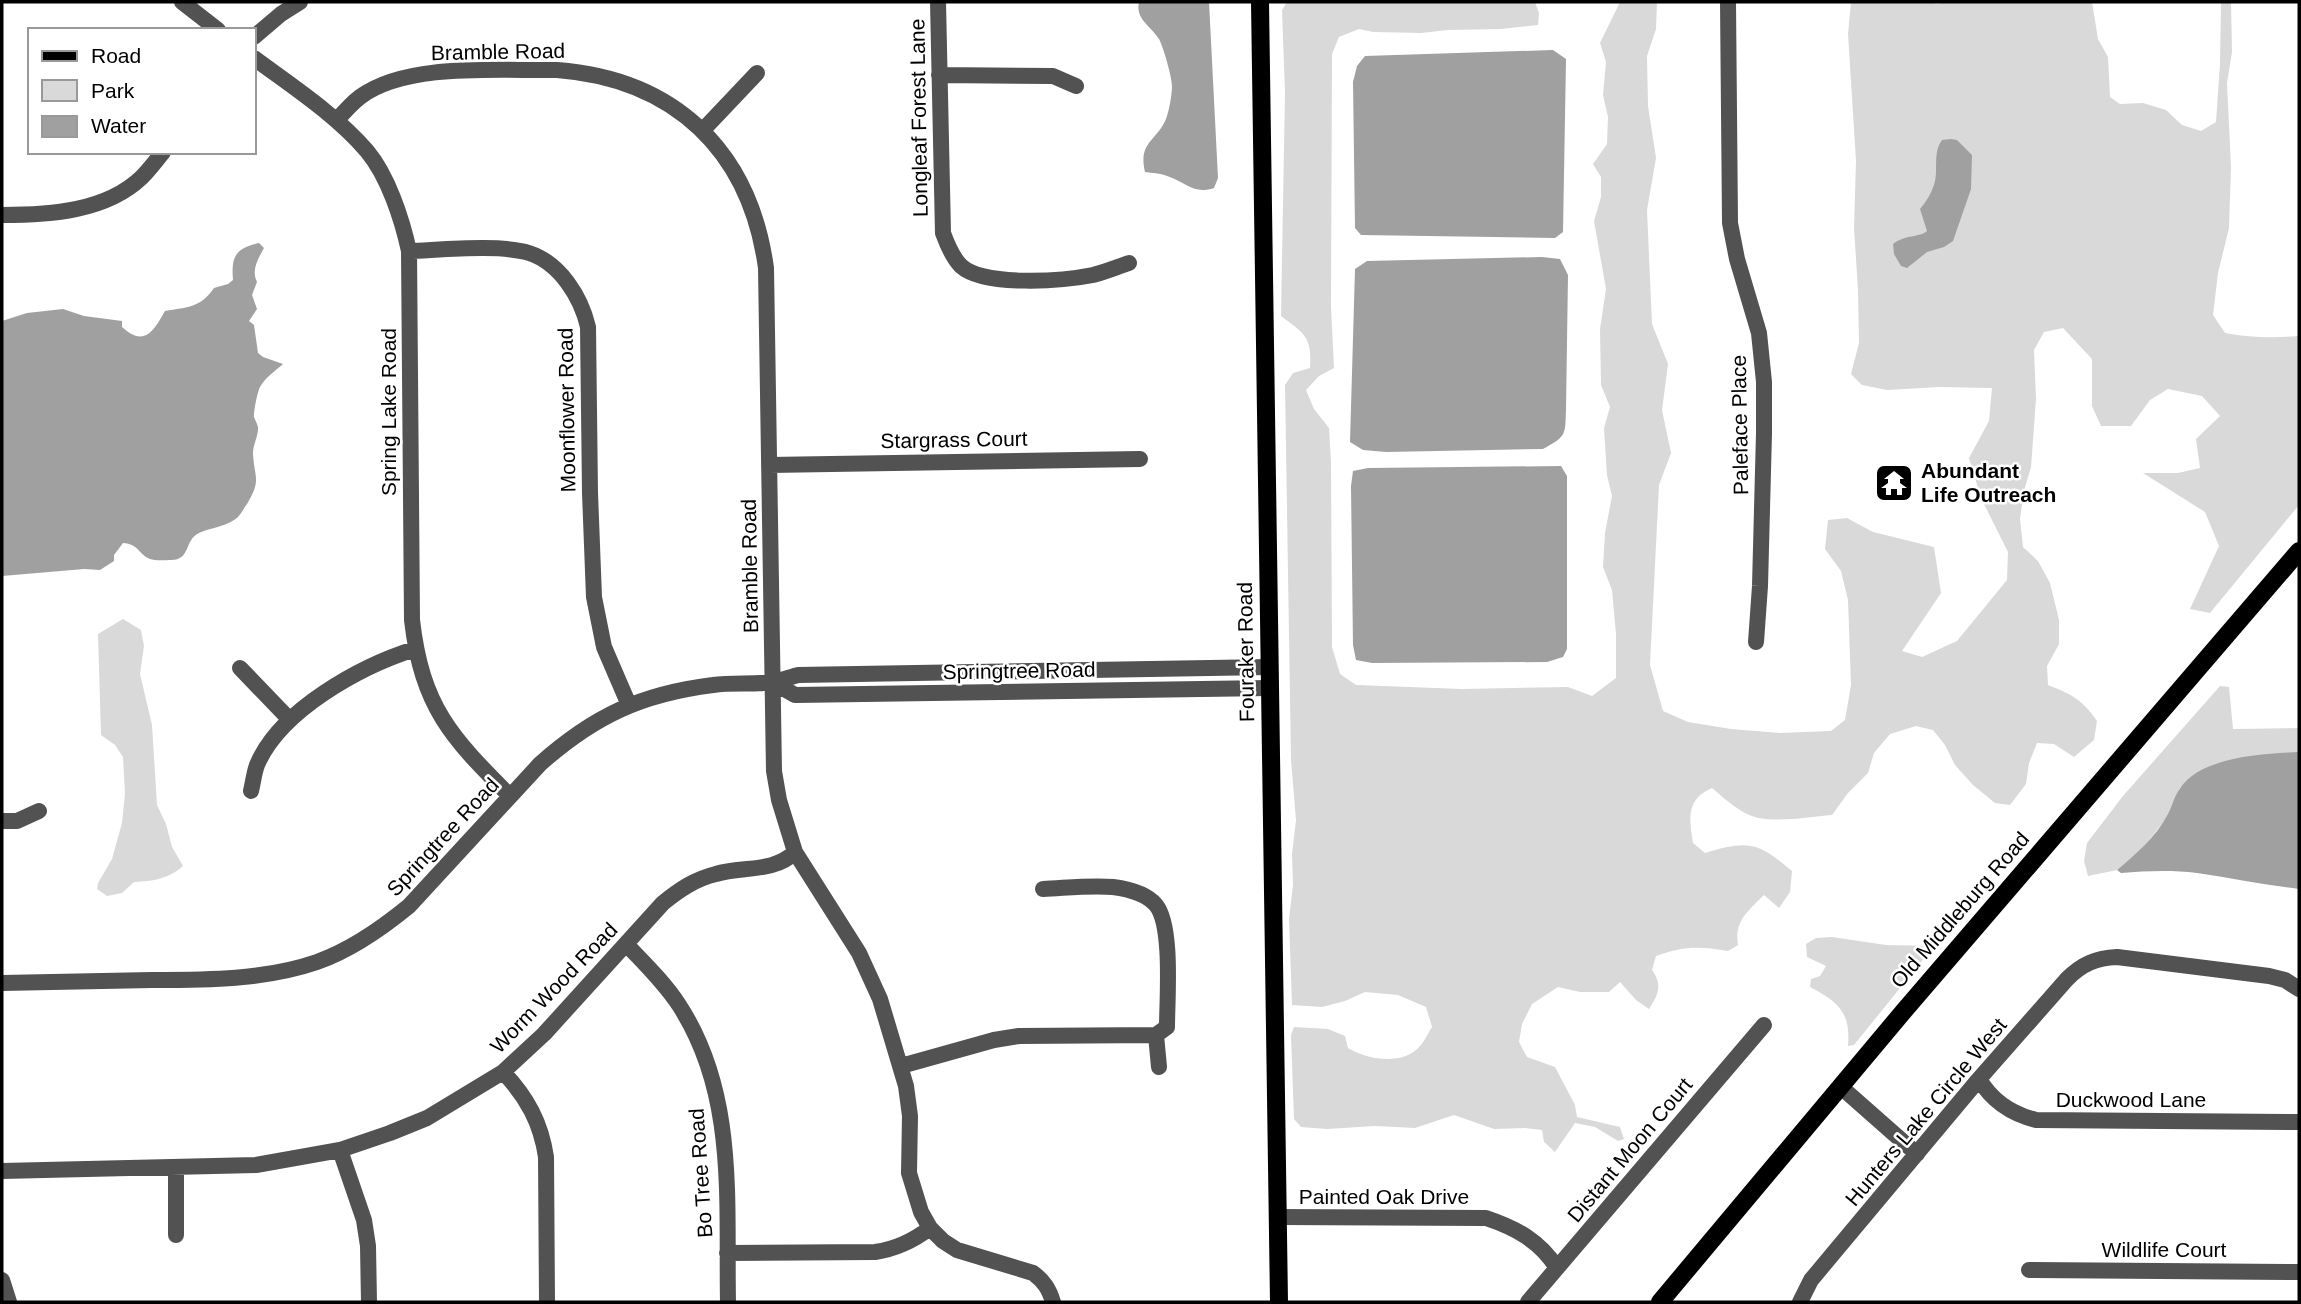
<svg xmlns="http://www.w3.org/2000/svg" width="2301" height="1304" font-family="Helvetica,sans-serif">
<style>
.green{fill:#d9d9d9}
.water{fill:#a0a0a0}
.lines{fill:none;stroke-linecap:round;stroke-linejoin:round}
.minor{stroke:#525252;stroke-width:16}
.major{stroke:#000;stroke-width:18}
.labels{text-anchor:middle;stroke-width:5;stroke-linejoin:round;paint-order:stroke}
.street-label{font-size:21px;fill:#000;stroke:#fff}
.poi-label{font-size:21px;font-weight:bold;fill:#000;stroke:#fff;text-anchor:start}
</style>
<rect width="100%" height="100%" fill="#fff"/>
<!-- green -->
<path class="green" d="M 1287,2 L 1535,2 L 1539,13 L 1538,25 L 1501,29 L 1448,30 L 1421,33 L 1373,32 L 1359,29 L 1339,37 L 1332,54 L 1331,307 L 1334,368 L 1319,376 L 1306,390 L 1314,409 L 1329,428 L 1331,462 L 1332,647 L 1340,674 L 1356,685 L 1462,689 L 1568,687 L 1592,696 L 1616,678 L 1616,634 L 1612,590 L 1603,567 L 1605,533 L 1612,496 L 1607,475 L 1604,428 L 1610,407 L 1601,385 L 1600,329 L 1606,289 L 1594,221 L 1601,197 L 1601,177 L 1593,164 L 1607,144 L 1608,117 L 1603,95 L 1606,62 L 1600,43 L 1620,2 L 1657,2 L 1656,29 L 1647,56 L 1648,106 L 1656,158 L 1647,210 L 1652,324 L 1668,364 L 1662,410 L 1671,453 L 1659,485 L 1650,665 L 1663,711 L 1688,722 L 1731,729 L 1780,733 L 1831,731 L 1845,720 L 1851,685 L 1848,600 L 1841,571 L 1825,549 L 1828,520 L 1847,518 L 1873,532 L 1934,547 L 1941,593 L 1902,651 L 1922,657 L 1957,641 L 2007,580 L 2008,552 L 1981,498 L 1969,458 L 1989,421 L 1992,388 L 1939,387 L 1887,390 L 1862,385 L 1851,374 L 1859,343 L 1858,290 L 1854,228 L 1856,161 L 1848,34 L 1851,2 L 1933,2 L 1936,4 L 1949,2 L 2092,2 L 2098,39 L 2108,57 L 2110,97 L 2120,104 L 2143,103 L 2166,110 L 2182,125 L 2201,131 L 2216,122 L 2220,64 L 2221,2 L 2231,2 L 2232,52 L 2227,83 L 2231,168 L 2229,228 L 2218,273 L 2213,315 L 2225,333 C 2251,338 2274,338 2299,336 L 2299,505 L 2210,613 L 2190,609 L 2219,546 L 2205,512 L 2143,473 L 2178,473 L 2200,468 L 2196,439 L 2220,416 L 2202,396 L 2168,389 L 2150,400 L 2131,426 L 2101,426 L 2092,406 L 2092,359 L 2063,328 L 2044,332 L 2034,350 L 2036,399 L 2031,467 L 2024,491 L 2020,519 L 2023,547 L 2038,561 L 2050,583 L 2059,620 L 2059,644 L 2047,666 L 2048,685 C 2071,694 2083,700 2097,721 L 2094,740 L 2074,757 L 2054,744 L 2037,743 L 2029,763 L 2026,784 L 2010,805 L 1995,803 L 1973,785 L 1955,765 L 1945,745 L 1933,730 L 1916,726 L 1890,734 L 1874,753 L 1868,773 L 1848,793 L 1832,815 C 1809,817 1782,822 1759,818 C 1742,815 1725,799 1712,788 C 1686,799 1689,819 1693,843 L 1705,853 C 1748,840 1758,842 1792,871 L 1790,892 L 1779,908 L 1764,895 C 1748,911 1734,921 1738,945 L 1728,951 C 1699,946 1684,946 1656,956 L 1652,970 C 1663,985 1658,995 1649,1009 L 1636,1000 L 1620,982 L 1609,992 L 1580,992 L 1558,987 L 1532,1004 L 1522,1024 L 1519,1042 L 1527,1057 L 1555,1067 L 1575,1105 L 1577,1117 L 1620,1127 L 1624,1139 L 1618,1141 L 1595,1127 L 1575,1123 L 1555,1152 L 1544,1142 L 1542,1130 L 1525,1128 L 1494,1129 L 1454,1115 L 1415,1128 L 1375,1126 L 1327,1129 L 1301,1127 L 1294,1119 L 1291,1035 L 1294,1027 L 1328,1029 L 1345,1036 L 1348,1048 C 1368,1060 1403,1066 1420,1046 C 1425,1041 1428,1033 1432,1027 L 1426,1007 L 1398,995 L 1365,992 L 1345,1001 L 1322,1007 L 1292,1005 L 1289,919 L 1293,885 L 1292,854 L 1296,820 L 1291,760 L 1285,385 L 1293,373 L 1310,368 C 1312,337 1305,334 1281,316 L 1285,92 L 1282,10 Z
M 123,619 L 141,630 L 144,646 L 140,674 L 152,725 L 157,805 L 166,824 L 172,847 L 183,866 C 168,879 154,881 134,882 L 122,893 L 107,896 L 97,889 L 98,883 L 112,859 L 122,823 L 125,794 L 123,757 L 115,745 L 101,735 L 98,634 Z
M 2220,686 L 2229,687 L 2233,729 L 2299,728 L 2299,752 L 2215,764 L 2195,774 L 2180,788 L 2168,816 L 2142,849 L 2117,870 L 2088,876 L 2084,861 L 2087,843 L 2123,796 Z
M 1832,937 L 1886,945 L 1934,946 L 1854,1045 L 1848,1046 C 1851,1012 1838,1002 1810,987 L 1811,979 L 1820,976 L 1826,966 L 1807,957 L 1806,944 L 1816,938 Z"/>
<!-- water -->
<path class="water" d="M 1139,2 L 1209,2 L 1218,178 L 1214,188 C 1193,195 1186,182 1167,176 C 1160,173 1152,173 1145,172 C 1138,142 1156,142 1166,119 C 1169,111 1172,95 1172,86 C 1172,77 1163,46 1159,39 C 1151,26 1135,19 1139,2 Z
M 1553,50 L 1566,59 L 1563,232 L 1555,238 L 1361,235 L 1355,228 L 1353,82 L 1357,66 L 1365,56 Z
M 1951,139 L 1957,140 L 1972,155 L 1971,189 L 1953,241 L 1944,247 L 1927,252 L 1907,268 L 1901,266 L 1894,254 L 1893,244 C 1906,234 1919,238 1927,231 L 1920,209 C 1926,202 1931,194 1934,185 C 1939,170 1932,154 1942,140 Z
M 259,243 L 264,248 C 258,259 251,270 257,282 L 252,295 L 257,309 L 249,321 L 254,325 L 258,353 L 263,357 L 283,364 C 275,371 265,378 260,387 C 258,390 253,414 254,417 C 255,420 257,423 258,427 C 259,435 253,444 253,453 C 254,478 262,479 247,504 C 243,509 240,517 234,520 C 224,527 210,528 199,533 C 184,540 191,560 171,560 C 166,560 155,561 150,559 C 138,554 139,544 123,543 L 114,555 L 114,561 L 100,570 L 84,569 L 2,576 L 2,321 L 27,313 L 63,309 L 84,316 L 122,321 L 122,327 C 145,348 154,330 165,311 C 188,307 200,308 214,288 L 228,284 L 233,280 C 231,257 235,248 259,243 Z
M 1542,257 L 1560,259 L 1568,275 L 1566,409 C 1565,435 1567,436 1543,449 L 1386,452 L 1363,450 L 1350,442 L 1355,269 L 1367,261 Z
M 1561,466 L 1567,476 L 1567,649 L 1563,657 L 1547,662 L 1372,663 L 1356,660 L 1353,645 L 1351,486 L 1353,471 L 1368,468 Z
M 2299,752 L 2299,889 C 2265,885 2231,878 2197,873 C 2172,870 2146,871 2121,873 L 2117,870 C 2136,854 2156,837 2168,814 C 2172,807 2174,797 2179,790 C 2199,756 2264,754 2299,752 Z"/>
<g class="lines">
<!-- minor -->
<path class="minor" d="M 182,2 L 218,30
M 938,2 L 943,233 C 947,244 952,257 961,266 C 984,287 1063,281 1093,275 C 1105,272 1117,267 1129,263
M 1728,2 L 1730,223 L 1737,259 L 1759,333 L 1764,382 L 1764,433 L 1760,586 L 1756,642
M 254,37 L 281,14 L 300,2
M 254,58 C 293,87 335,114 367,151 C 388,176 402,219 409,251 L 412,620 C 422,707 451,737 510,796
M 939,75 L 1053,76 L 1076,86
M 337,120 C 344,112 352,103 360,97 C 407,62 500,71 557,70 C 675,79 750,151 766,268 L 774,771 L 779,800 L 795,852 L 859,953 L 880,999 L 906,1086 L 910,1116 L 909,1173 L 921,1212 L 930,1228 L 943,1241 L 957,1250 L 1033,1273 C 1044,1281 1049,1289 1053,1302
M 703,130 L 757,73
M 2,215 C 48,215 106,212 142,177 C 149,170 156,161 163,152
M 409,251 C 440,250 501,244 529,253 C 560,263 581,297 588,327 L 590,493 L 594,597 L 604,647 L 629,705
M 769,465 L 1140,459
M 240,668 L 290,720
M 772,682 L 795,695 L 1269,688
M 251,791 C 253,783 254,773 257,765 C 280,710 361,666 415,649
M 2,821 L 17,821 L 39,811
M 1043,889 C 1066,888 1090,885 1113,887 C 1128,889 1146,893 1156,905 C 1173,926 1167,999 1167,1027 L 1156,1035
M 626,944 C 644,963 664,982 679,1005 C 737,1094 726,1200 728,1302
M 2,983 C 52,982 102,981 152,980 C 207,980 265,980 317,962 C 351,950 381,929 409,906 L 540,764 C 594,716 641,694 713,685 C 733,682 753,685 772,682 C 781,681 790,677 798,675 L 1269,667
M 1156,1035 L 1159,1067
M 901,1066 L 994,1040 L 1019,1036 L 1156,1035
M 503,1072 C 527,1097 541,1123 546,1157 L 547,1302
M 1979,1079 C 1992,1101 2012,1114 2036,1120 L 2299,1122
M 1841,1087 L 1917,1154
M 340,1150 L 364,1220 L 368,1246 L 369,1302
M 176,1167 L 176,1235
M 2,1171 L 256,1165 L 340,1150 L 390,1133 L 427,1118 L 503,1072 L 544,1034 L 663,903 C 679,890 695,879 716,874 C 742,866 774,873 795,852
M 1278,1217 L 1486,1218 C 1516,1228 1540,1241 1557,1268
M 727,1253 L 875,1252 C 896,1249 913,1241 930,1228
M 2029,1270 L 2299,1272
M 2,1280 L 9,1302
M 1528,1302 L 1764,1025
M 1800,1302 L 1811,1280 L 1979,1079 L 2067,979 C 2082,964 2096,958 2117,957 L 2269,976 L 2285,980 L 2299,989"/>
<!-- major -->
<path class="major" d="M 1260,2 L 1279,1302
M 1660,1302 L 1903,1012 L 2299,551"/>
</g>
<!-- icons -->
<defs>
<symbol id="temple-square" viewBox="-11 -11 22 22"><rect x="-9" y="-9" width="18" height="18" rx="4" fill="#000" stroke="#fff"/><path d="M0-6L5-2H3V0L6.5 2.5H4V6H1.5V3h-3V6H-4V2.5H-6.5L-3 0V-2H-5Z" fill="#fff"/></symbol>
</defs>
<g fill-rule="evenodd">
<use href="#temple-square" x="1872" y="461" width="44" height="44"/>
</g>
<g class="labels">
<!-- street labels -->
<g class="street-label">
<text transform="translate(498 52) rotate(-1)" y="7">Bramble Road</text>
<text transform="translate(919 118) rotate(-91)" y="7">Longleaf Forest Lane</text>
<text transform="translate(567 410) rotate(-91)" y="7">Moonflower Road</text>
<text transform="translate(389 412) rotate(-90)" y="7">Spring Lake Road</text>
<text transform="translate(1740 425) rotate(-91)" y="7">Paleface Place</text>
<text transform="translate(954 440) rotate(-1)" y="7">Stargrass Court</text>
<text transform="translate(750 566) rotate(-91)" y="7">Bramble Road</text>
<text transform="translate(1246 652) rotate(-91)" y="7">Fouraker Road</text>
<text transform="translate(1019 671) rotate(-1)" y="7">Springtree Road</text>
<text transform="translate(443 837) rotate(-47)" y="7">Springtree Road</text>
<text transform="translate(1960 910) rotate(-49)" y="7">Old Middleburg Road</text>
<text transform="translate(554 988) rotate(-46)" y="7">Worm Wood Road</text>
<text x="2131" y="1107">Duckwood Lane</text>
<text transform="translate(1926 1112) rotate(-50)" y="7">Hunters Lake Circle West</text>
<text transform="translate(1630 1150) rotate(-50)" y="7">Distant Moon Court</text>
<text transform="translate(701 1173) rotate(-94)" y="7">Bo Tree Road</text>
<text x="1384" y="1204">Painted Oak Drive</text>
<text x="2164" y="1257">Wildlife Court</text>
</g>
<!-- poi labels -->
<g class="poi-label">
<text x="1921" y="478">Abundant<tspan x="1921" dy="24">Life Outreach</tspan></text>
</g>
</g>
<!-- border -->
<rect width="2301" height="1304" fill="none" stroke="#000000" stroke-width="7"/>
<!-- legend -->
<rect x="28" y="28" width="228" height="126" fill="#ffffff" stroke="#999999" stroke-width="2"/>
<rect x="42" y="51" width="35" height="10" fill="#000000" stroke="#999999" stroke-width="2"/>
<text x="91" y="63" font-size="21" fill="#000000">Road</text>
<rect x="42" y="80" width="35" height="21" fill="#d9d9d9" stroke="#999999" stroke-width="2"/>
<text x="91" y="98" font-size="21" fill="#000000">Park</text>
<rect x="42" y="116" width="35" height="21" fill="#a0a0a0" stroke="#999999" stroke-width="2"/>
<text x="91" y="133" font-size="21" fill="#000000">Water</text>
</svg>
